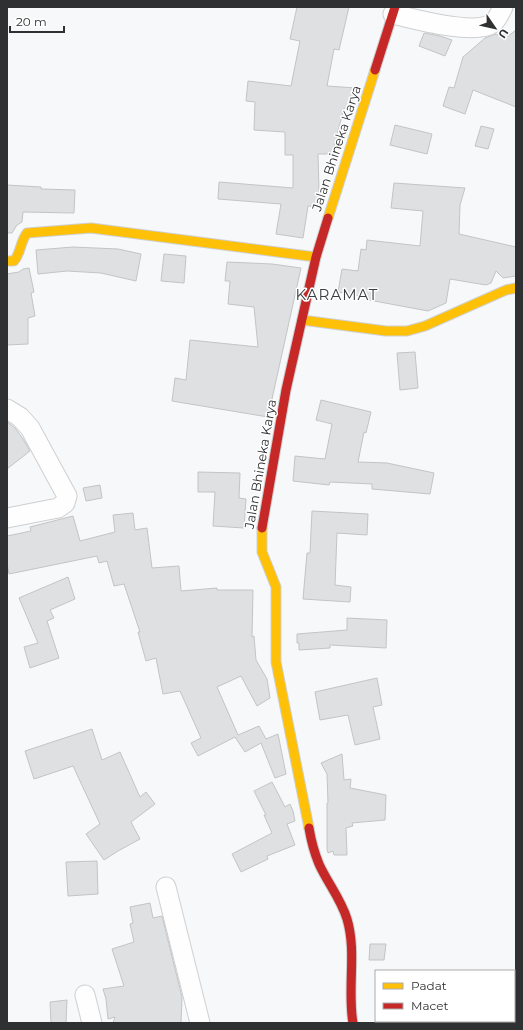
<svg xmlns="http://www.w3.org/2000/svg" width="523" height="1030" font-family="Montserrat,sans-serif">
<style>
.building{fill:#dfe0e1;stroke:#c3c4c5}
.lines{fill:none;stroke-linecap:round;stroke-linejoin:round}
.street-casing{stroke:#cecfd0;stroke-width:21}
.slow-casing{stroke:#cecfd0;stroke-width:11}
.jam-casing{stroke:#cecfd0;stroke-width:11}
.street{stroke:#fefefe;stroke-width:19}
.slow{stroke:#ffc107;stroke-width:9}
.jam{stroke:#c62828;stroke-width:9}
.labels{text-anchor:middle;stroke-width:3;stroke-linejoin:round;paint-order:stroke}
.street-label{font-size:13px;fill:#2f3031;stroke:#fff}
.quarter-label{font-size:15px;letter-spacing:1px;fill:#3b3e3f;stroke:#fff}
</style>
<rect width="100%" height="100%" fill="#f6f8fa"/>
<!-- building -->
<path class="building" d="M 297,7 L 349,7 L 339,50 L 334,49 L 327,86 L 356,88 L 349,109 L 344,108 L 334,147 L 334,154 L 318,154 L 319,191 L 322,191 L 321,197 L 318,207 L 308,206 L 303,238 L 276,234 L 281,204 L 218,199 L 219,182 L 293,188 L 293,155 L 285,155 L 285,132 L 254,130 L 255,102 L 246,101 L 248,81 L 291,86 L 300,41 L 290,39 Z
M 516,30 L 516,107 L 473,90 L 465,114 L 443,106 L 449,87 L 454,88 L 463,57 L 485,38 L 496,34 L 498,35 L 503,31 L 507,37 Z
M 424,33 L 440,36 L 452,40 L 445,56 L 419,46 Z
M 395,125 L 432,134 L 427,154 L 390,145 Z
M 481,126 L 494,129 L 488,149 L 475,146 Z
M 394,183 L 465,188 L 460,205 L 459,234 L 516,247 L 516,276 L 503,278 L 496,271 L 491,283 L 486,285 L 450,279 L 446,303 L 428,311 L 369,300 L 369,298 L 338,292 L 342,269 L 358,271 L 361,249 L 366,250 L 367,240 L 420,246 L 423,211 L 391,208 Z
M 7,185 L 41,187 L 41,189 L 75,190 L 74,213 L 23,212 L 22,222 L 17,225 L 12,233 L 7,233 Z
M 73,247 L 118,249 L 141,254 L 136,281 L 101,273 L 67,271 L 38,274 L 36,250 Z
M 164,254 L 186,256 L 184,283 L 161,281 Z
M 227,262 L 272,264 L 301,268 L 268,417 L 172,401 L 175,378 L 186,380 L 190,340 L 258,347 L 254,307 L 228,304 L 230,281 L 225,281 Z
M 29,268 L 34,292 L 31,293 L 35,316 L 28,318 L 28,344 L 7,345 L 7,274 L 19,272 L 23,269 Z
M 415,352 L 418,388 L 400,390 L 397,353 Z
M 321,400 L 371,412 L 366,433 L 364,432 L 358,462 L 387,463 L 434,473 L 430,494 L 372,489 L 372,484 L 330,482 L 329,485 L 293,481 L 295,456 L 325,459 L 332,424 L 316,420 Z
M 7,422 L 15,428 L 23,439 L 30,451 L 7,469 Z
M 198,472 L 240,473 L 239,498 L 246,499 L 244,528 L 213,526 L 215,492 L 198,492 Z
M 100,485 L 102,498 L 86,501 L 83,488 Z
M 312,511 L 368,514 L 367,535 L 337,533 L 335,585 L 351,587 L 350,602 L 303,599 L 307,553 L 310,553 Z
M 133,513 L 135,530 L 147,528 L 152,568 L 179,566 L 181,591 L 217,588 L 217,590 L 253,590 L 252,637 L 254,636 L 256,660 L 267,679 L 270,698 L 257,706 L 241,676 L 217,687 L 238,735 L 259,726 L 266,739 L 278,734 L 286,774 L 275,778 L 261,743 L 245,752 L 235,737 L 198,756 L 191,743 L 201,738 L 180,691 L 163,694 L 156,658 L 146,661 L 138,632 L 140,632 L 124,584 L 114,586 L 107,561 L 99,563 L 97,556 L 9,574 L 7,563 L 7,536 L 31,531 L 30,527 L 73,516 L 80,541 L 115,532 L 113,515 Z
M 68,577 L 75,599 L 50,610 L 54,618 L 47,621 L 59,658 L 30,668 L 24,647 L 38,643 L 19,598 Z
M 347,618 L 387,620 L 386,648 L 330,645 L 330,648 L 299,650 L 299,643 L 297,643 L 297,634 L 347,630 Z
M 377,678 L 382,705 L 373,707 L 380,739 L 355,745 L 348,715 L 320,720 L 315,692 Z
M 92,729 L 102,760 L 120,752 L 140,797 L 146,792 L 155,804 L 131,822 L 140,839 L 118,851 L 104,860 L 86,834 L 100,824 L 73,766 L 34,779 L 25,751 Z
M 342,754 L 344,780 L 351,779 L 350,788 L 386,795 L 385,820 L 352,823 L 353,826 L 346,828 L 347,855 L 334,855 L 333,851 L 328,853 L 327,849 L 327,803 L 328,803 L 327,774 L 321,763 Z
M 272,782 L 285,807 L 290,804 L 293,811 L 295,821 L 287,824 L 295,845 L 267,856 L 268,859 L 241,872 L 232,854 L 272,833 L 264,815 L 266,815 L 254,791 Z
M 97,861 L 98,894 L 68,896 L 66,862 Z
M 150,903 L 153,918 L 162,916 L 182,997 L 181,1023 L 113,1023 L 115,1017 L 108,1019 L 106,999 L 103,989 L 124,986 L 112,949 L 134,942 L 130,924 L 133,923 L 130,907 Z
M 370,944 L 386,944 L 384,960 L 369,960 Z
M 67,1000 L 66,1023 L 51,1023 L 50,1002 Z"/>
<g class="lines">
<defs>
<path id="street" d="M 393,14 C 414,19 475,36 493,23 C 498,19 500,12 503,7
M 7,409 L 20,417 L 30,428 L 67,496 L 65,503 L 58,508 L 7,518
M 166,887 L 200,1023
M 85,995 L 92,1023"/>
<path id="slow" d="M 328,218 L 375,70
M 7,261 L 14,261 C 21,253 20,242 27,233 L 91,228 L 316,257
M 302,320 L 386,331 L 407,331 L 425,326 L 506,290 L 516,288
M 262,528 L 262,552 L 276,587 L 276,662 L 309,828"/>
<path id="jam" d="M 375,70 L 395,7
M 262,528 L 286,390 L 316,257 L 328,218
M 309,828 C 311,840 314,852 319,864 C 327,882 341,899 347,919 C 357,952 347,989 353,1023"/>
</defs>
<!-- street casing -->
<use href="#street" class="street-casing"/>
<!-- slow casing -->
<use href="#slow" class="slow-casing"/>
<!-- jam casing -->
<use href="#jam" class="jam-casing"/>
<!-- street -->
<use href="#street" class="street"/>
<!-- slow -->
<use href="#slow" class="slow"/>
<!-- jam -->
<use href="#jam" class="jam"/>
</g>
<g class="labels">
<!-- street labels -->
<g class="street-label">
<text transform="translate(336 148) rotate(-72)" y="5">Jalan Bhineka Karya</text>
<text transform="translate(260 464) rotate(-80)" y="5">Jalan Bhineka Karya</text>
</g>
<!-- quarter labels -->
<g class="quarter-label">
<text x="337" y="300">KARAMAT</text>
</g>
</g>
<!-- border -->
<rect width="523" height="1030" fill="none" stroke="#2f3031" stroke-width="16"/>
<!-- legend -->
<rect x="375" y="970" width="140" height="52" fill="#ffffff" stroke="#acacad"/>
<rect x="383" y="983" width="20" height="6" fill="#ffc107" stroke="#acacad"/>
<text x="411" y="990" font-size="12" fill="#2f3031">Padat</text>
<rect x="383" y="1003" width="20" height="6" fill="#c62828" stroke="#acacad"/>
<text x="411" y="1010" font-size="12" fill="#2f3031">Macet</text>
<!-- north arrow -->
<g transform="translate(495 28) rotate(124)" stroke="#ffffff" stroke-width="3" paint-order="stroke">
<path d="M0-3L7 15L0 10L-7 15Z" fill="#2f3031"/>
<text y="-6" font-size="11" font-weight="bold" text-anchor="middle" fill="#2f3031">U</text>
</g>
<!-- scale -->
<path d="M10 26v6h54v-6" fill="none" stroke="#2f3031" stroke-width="2"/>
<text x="16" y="26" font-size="12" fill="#2f3031" stroke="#ffffff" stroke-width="3" paint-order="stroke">20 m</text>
</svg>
